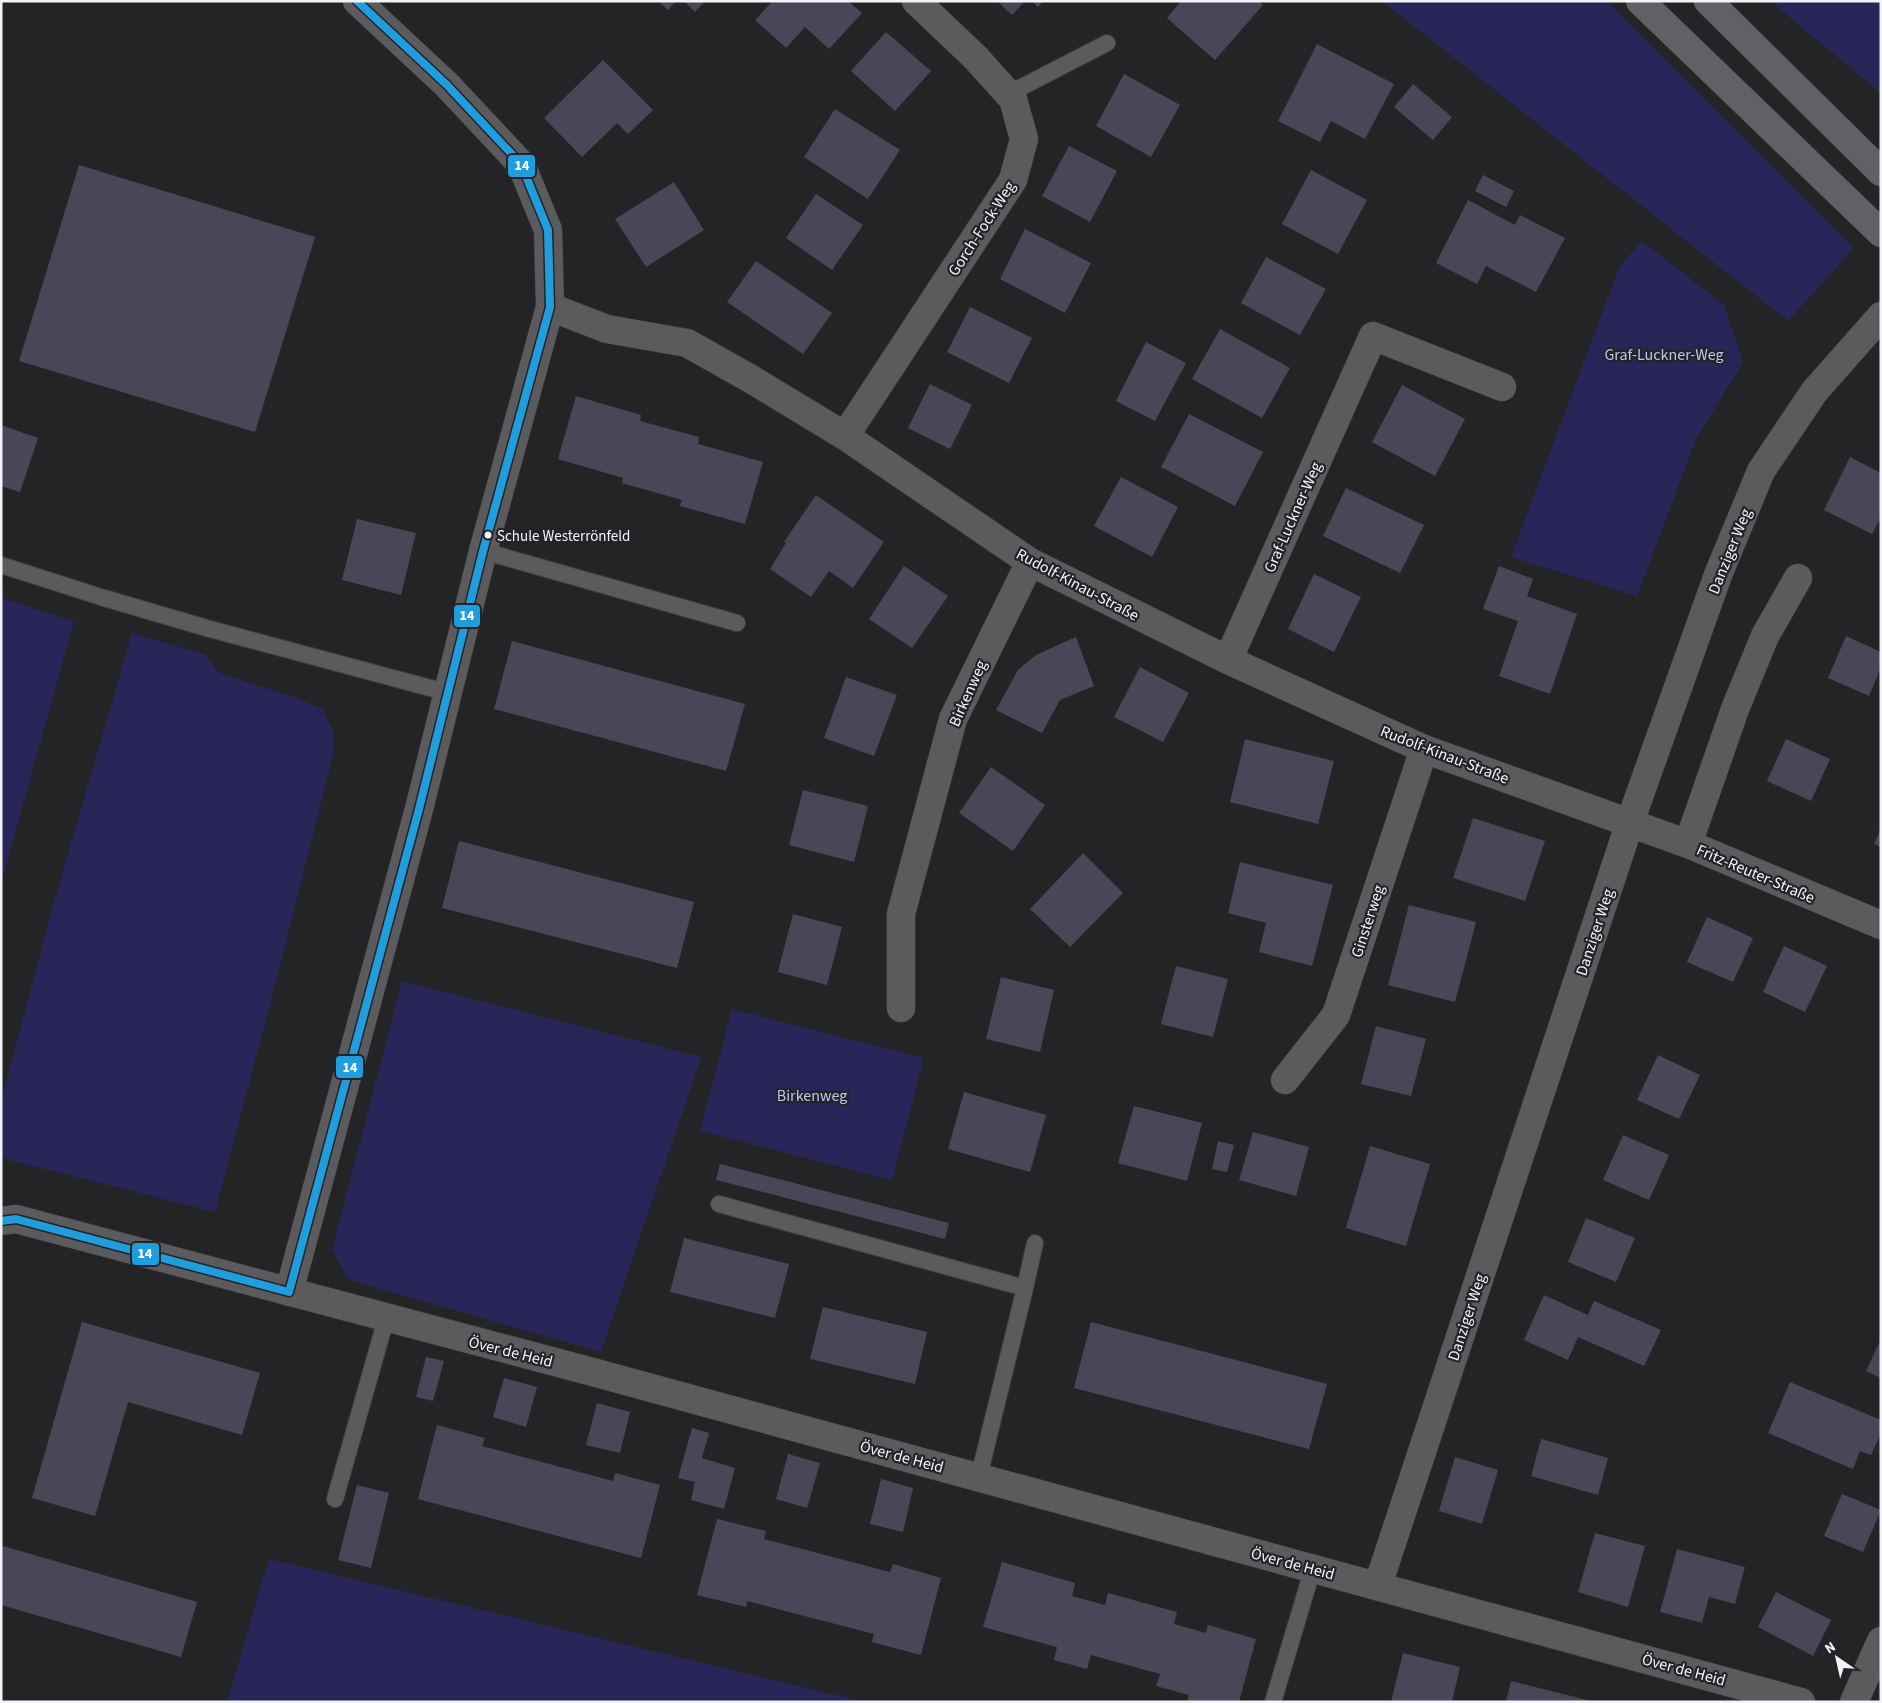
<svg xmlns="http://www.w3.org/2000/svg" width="1882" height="1703" font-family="'Source Sans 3',sans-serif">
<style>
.green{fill:#282558}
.building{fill:#484757}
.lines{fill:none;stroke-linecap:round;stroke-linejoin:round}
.lane-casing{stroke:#3f4042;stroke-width:18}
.street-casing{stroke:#3f4042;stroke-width:29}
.highway-casing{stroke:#3f4042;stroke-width:29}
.lane{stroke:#5b5b5e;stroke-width:16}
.street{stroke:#5b5b5e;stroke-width:28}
.highway{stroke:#606067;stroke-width:28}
.bus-1-casing{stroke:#232328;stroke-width:11}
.bus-1{stroke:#209ddd;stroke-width:8}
.bus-dot{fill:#f3f4f7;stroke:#232328;stroke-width:2}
.labels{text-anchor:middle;stroke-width:4.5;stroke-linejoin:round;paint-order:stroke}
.bus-label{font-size:15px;fill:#f3f4f7;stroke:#232328;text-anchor:start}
.street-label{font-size:16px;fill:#f3f4f7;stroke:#232328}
.park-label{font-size:16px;fill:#c0c3ef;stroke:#232328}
.line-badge{stroke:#232328;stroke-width:2}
.badge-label{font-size:14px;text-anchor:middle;font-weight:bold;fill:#fff}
</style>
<rect width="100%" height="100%" fill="#242427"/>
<!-- green -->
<path class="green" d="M 1382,1 L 1607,1 L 1854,248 L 1788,321 Z
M 1770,1 L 1881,1 L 1881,93 Z
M 1642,241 L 1724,305 L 1743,362 L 1696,439 L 1637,596 L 1511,557 L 1620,266 Z
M 1,598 L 74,621 L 1,884 Z
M 132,633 L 206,655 L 219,673 L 294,697 L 322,709 L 334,733 L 333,755 L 278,974 L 215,1212 L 1,1158 L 1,1102 L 52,909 Z
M 402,981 L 701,1057 L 601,1352 L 349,1280 L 332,1250 Z
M 732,1009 L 924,1058 L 892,1180 L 700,1131 Z
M 269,1559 L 865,1702 L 227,1702 Z"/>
<!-- building -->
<path class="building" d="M 658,1 L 676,1 L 668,10 Z
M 684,1 L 705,1 L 695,12 Z
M 773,1 L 848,1 L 862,13 L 829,49 L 805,27 L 786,48 L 755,20 Z
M 997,1 L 1025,1 L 1012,15 Z
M 1032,1 L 1043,1 L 1038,7 Z
M 1181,1 L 1259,1 L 1263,5 L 1215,60 L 1167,18 Z
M 886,32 L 931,71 L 895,111 L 851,71 Z
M 1317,44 L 1394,84 L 1365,139 L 1331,121 L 1320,142 L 1278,121 Z
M 603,60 L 653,110 L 628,134 L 617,123 L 582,157 L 544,118 Z
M 1124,74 L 1180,105 L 1151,157 L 1096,126 Z
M 1413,84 L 1452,117 L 1433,140 L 1394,107 Z
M 835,109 L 900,150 L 868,199 L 804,157 Z
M 1069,146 L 1117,171 L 1090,222 L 1042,196 Z
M 79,165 L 315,237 L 255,432 L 19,361 Z
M 1311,170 L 1367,200 L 1338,254 L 1282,224 Z
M 1483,175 L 1514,191 L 1506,207 L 1475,191 Z
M 674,182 L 704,230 L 646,267 L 615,219 Z
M 816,194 L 863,225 L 832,270 L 786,238 Z
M 1468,200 L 1515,225 L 1520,215 L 1565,238 L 1536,292 L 1486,266 L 1477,284 L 1436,263 Z
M 1025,229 L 1091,263 L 1065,313 L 1000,279 Z
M 1266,257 L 1326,289 L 1300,335 L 1241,303 Z
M 756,261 L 832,313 L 803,354 L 727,302 Z
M 970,307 L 1032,338 L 1009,383 L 947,352 Z
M 1220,329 L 1290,368 L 1262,418 L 1192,379 Z
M 1146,342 L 1186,363 L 1155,421 L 1116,401 Z
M 930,384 L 972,405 L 950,449 L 908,428 Z
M 1402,385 L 1465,419 L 1435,476 L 1372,442 Z
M 576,396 L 641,415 L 640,421 L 699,437 L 698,444 L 763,462 L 745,524 L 680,506 L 682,500 L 622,483 L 623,478 L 558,459 Z
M 1189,414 L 1263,452 L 1235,506 L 1161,467 Z
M 1,425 L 38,438 L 20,492 L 1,486 Z
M 1850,457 L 1881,473 L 1881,517 L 1872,534 L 1824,510 Z
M 1121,477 L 1178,507 L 1152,557 L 1094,526 Z
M 1346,488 L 1424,525 L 1400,573 L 1323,536 Z
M 816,495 L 884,542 L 853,588 L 829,571 L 811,597 L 770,569 L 786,543 L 784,542 Z
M 357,519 L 416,533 L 401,595 L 342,580 Z
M 904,566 L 948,596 L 912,648 L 869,619 Z
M 1499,566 L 1533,579 L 1527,596 L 1577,614 L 1550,694 L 1499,676 L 1518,621 L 1483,609 Z
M 1314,574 L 1361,597 L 1334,652 L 1288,629 Z
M 1846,636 L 1881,652 L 1881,667 L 1869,696 L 1828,678 Z
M 1076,637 L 1094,686 L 1060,700 L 1042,733 L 996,710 L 1018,670 L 1036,655 Z
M 512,641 L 745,704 L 726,771 L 494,709 Z
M 1140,667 L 1189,693 L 1163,742 L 1114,717 Z
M 846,677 L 897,695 L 874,756 L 824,738 Z
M 1245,739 L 1334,761 L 1318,824 L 1230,802 Z
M 1786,739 L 1830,759 L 1811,801 L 1767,781 Z
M 991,767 L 1045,805 L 1013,851 L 959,813 Z
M 803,790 L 868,806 L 854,862 L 789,845 Z
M 1473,818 L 1545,841 L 1525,901 L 1453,878 Z
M 1881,829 L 1881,847 L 1874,844 Z
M 459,841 L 694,902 L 677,968 L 442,908 Z
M 1083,853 L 1123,893 L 1070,947 L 1030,909 Z
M 1240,862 L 1333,885 L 1312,966 L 1259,952 L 1266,923 L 1228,913 Z
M 1409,905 L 1476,922 L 1455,1002 L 1388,985 Z
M 793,914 L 842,927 L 827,985 L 778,972 Z
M 1707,917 L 1753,938 L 1733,982 L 1687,962 Z
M 1784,946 L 1827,966 L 1805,1012 L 1763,992 Z
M 1176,966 L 1228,979 L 1213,1037 L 1161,1024 Z
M 1001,977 L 1054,990 L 1040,1052 L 986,1039 Z
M 1376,1026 L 1426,1039 L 1411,1096 L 1361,1084 Z
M 1658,1055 L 1700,1075 L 1679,1119 L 1637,1100 Z
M 964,1092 L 1046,1115 L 1030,1172 L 948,1149 Z
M 1134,1106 L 1202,1123 L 1187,1181 L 1118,1163 Z
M 1253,1132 L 1309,1147 L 1296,1196 L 1239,1180 Z
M 1623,1135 L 1669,1155 L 1649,1200 L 1603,1180 Z
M 1218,1141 L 1234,1145 L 1227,1172 L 1212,1169 Z
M 1370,1146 L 1430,1164 L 1406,1246 L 1346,1228 Z
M 720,1164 L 949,1223 L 945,1239 L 716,1180 Z
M 1586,1218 L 1635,1238 L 1616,1282 L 1568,1262 Z
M 684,1238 L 789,1264 L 775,1318 L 670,1292 Z
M 1544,1295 L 1588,1315 L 1594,1301 L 1661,1330 L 1644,1366 L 1578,1337 L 1568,1360 L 1524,1340 Z
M 823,1307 L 927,1332 L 915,1384 L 810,1359 Z
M 82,1322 L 260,1373 L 242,1435 L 128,1402 L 95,1516 L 32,1498 Z
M 1091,1322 L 1327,1384 L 1309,1449 L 1074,1388 Z
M 1879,1343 L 1881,1344 L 1881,1378 L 1866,1371 Z
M 426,1357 L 444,1361 L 433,1401 L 416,1397 Z
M 504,1378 L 537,1387 L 526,1427 L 493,1417 Z
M 1790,1382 L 1881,1420 L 1881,1433 L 1871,1455 L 1860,1451 L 1853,1469 L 1768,1433 Z
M 597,1403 L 630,1412 L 620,1453 L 586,1445 Z
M 437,1425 L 485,1438 L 482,1446 L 613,1481 L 615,1473 L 660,1485 L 641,1558 L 418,1499 Z
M 692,1428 L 709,1433 L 702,1458 L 735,1468 L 724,1509 L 691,1500 L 695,1482 L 678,1478 Z
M 1541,1439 L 1608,1458 L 1598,1495 L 1531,1476 Z
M 788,1454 L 820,1463 L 807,1508 L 776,1499 Z
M 1455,1457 L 1498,1470 L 1482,1524 L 1439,1511 Z
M 881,1479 L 913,1488 L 903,1532 L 870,1524 Z
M 357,1485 L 389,1493 L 371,1568 L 338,1560 Z
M 1842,1494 L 1881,1510 L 1863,1552 L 1824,1536 Z
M 717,1519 L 766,1531 L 764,1539 L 890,1572 L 893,1564 L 941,1578 L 921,1655 L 872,1642 L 874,1634 L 747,1601 L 746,1607 L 697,1595 Z
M 1595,1533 L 1645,1546 L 1628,1607 L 1578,1592 Z
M 3,1546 L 197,1602 L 181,1657 L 1,1605 L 1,1554 Z
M 1677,1549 L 1745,1567 L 1735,1604 L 1709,1597 L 1702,1623 L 1660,1612 Z
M 1002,1562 L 1075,1583 L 1072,1596 L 1105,1605 L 1108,1593 L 1177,1612 L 1174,1624 L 1206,1633 L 1208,1625 L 1256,1639 L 1239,1702 L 1187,1702 L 1189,1695 L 1156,1686 L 1160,1674 L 1091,1655 L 1087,1669 L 1054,1660 L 1057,1647 L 983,1627 Z
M 1776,1592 L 1831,1620 L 1813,1656 L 1758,1627 Z
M 1403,1653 L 1460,1667 L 1452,1702 L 1391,1702 Z
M 1511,1681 L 1591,1701 L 1591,1702 L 1506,1702 Z"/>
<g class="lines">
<defs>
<path id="lane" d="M 1008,94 L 1107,43
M 483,551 L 737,623
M 1,565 L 104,598 L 210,629 L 449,693
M 719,1204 L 1025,1288 L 979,1476
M 1025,1288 L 1035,1243
M 335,1499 L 386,1319
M 1273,1702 L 1313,1568"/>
<path id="street" d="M 550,307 L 607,329 L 687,343 L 751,379 L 845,436 L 1030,562 L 1228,660 L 1424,749 L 1688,844 L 1881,925
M 845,436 L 1013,180 L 1024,139 L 1013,99 L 975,57 L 916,1
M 1228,660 L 1373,336 L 1502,387
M 1688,844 L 1735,709 L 1765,636 L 1798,578
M 901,1008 L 901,914 L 953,719 L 1030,562
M 1285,1080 L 1336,1015 L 1424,749
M 1,1221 L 16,1219 L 600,1374 L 1801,1702
M 289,1292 L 419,809 L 483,551 L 550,307 L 548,230 L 521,164 L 447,85 L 357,1
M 1378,1585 L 1630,822 L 1718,575 L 1761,471 L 1814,392 L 1881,316
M 1854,1702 L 1881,1641"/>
<path id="highway" d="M 1640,1 L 1881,233
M 1708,1 L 1881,172"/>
</defs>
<!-- lane casing -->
<use href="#lane" class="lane-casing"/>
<!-- street casing -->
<use href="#street" class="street-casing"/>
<!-- highway casing -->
<use href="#highway" class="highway-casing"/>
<!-- lane -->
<use href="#lane" class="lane"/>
<!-- street -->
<use href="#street" class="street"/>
<!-- highway -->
<use href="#highway" class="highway"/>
<defs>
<path id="bus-1" d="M 1,1221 L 16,1219 L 289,1292
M 289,1292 L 419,809 L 483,551 L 550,307 L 548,230 L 521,164 L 447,85 L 357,1"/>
</defs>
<!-- bus-1 casing -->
<use href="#bus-1" class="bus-1-casing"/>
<!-- bus-1 -->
<use href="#bus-1" class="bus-1"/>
</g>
<!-- markers -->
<circle class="bus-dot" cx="488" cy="535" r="4.5"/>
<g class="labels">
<!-- bus labels -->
<g class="bus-label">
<text x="497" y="541">Schule Westerrönfeld</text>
</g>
<!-- street labels -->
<g class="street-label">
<text transform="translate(981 228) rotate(-57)" y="6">Gorch-Fock-Weg</text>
<text transform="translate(1292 517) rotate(-66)" y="6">Graf-Luckner-Weg</text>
<text transform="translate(1729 551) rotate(-68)" y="6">Danziger Weg</text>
<text transform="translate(1078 584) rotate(28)" y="6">Rudolf-Kinau-Straße</text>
<text transform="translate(967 693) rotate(-66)" y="6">Birkenweg</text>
<text transform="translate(1445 754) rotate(21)" y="6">Rudolf-Kinau-Straße</text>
<text transform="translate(1756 873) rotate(23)" y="6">Fritz-Reuter-Straße</text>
<text transform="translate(1367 921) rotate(-72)" y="6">Ginsterweg</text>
<text transform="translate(1594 932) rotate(-72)" y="6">Danziger Weg</text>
<text transform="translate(1466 1317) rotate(-72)" y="6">Danziger Weg</text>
<text transform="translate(511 1351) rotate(14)" y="6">Över de Heid</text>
<text transform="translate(902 1456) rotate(15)" y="6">Över de Heid</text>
<text transform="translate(1293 1563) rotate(15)" y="6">Över de Heid</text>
<text transform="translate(1684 1669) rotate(15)" y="6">Över de Heid</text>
</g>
<!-- park labels -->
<g class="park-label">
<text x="1664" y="360">Graf-Luckner-Weg</text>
<text x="812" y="1101">Birkenweg</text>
</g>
</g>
<g class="line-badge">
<rect x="507" y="154" width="29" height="24" rx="5" fill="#209ddd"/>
<rect x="453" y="604" width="28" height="24" rx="5" fill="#209ddd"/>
<rect x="335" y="1055" width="29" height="24" rx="5" fill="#209ddd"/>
<rect x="131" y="1242" width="29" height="24" rx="5" fill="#209ddd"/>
</g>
<g class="badge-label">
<text x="522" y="170">14</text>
<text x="467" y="620">14</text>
<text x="350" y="1072">14</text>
<text x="145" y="1258">14</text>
</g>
<!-- border -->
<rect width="1882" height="1703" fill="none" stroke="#f3f4f7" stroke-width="5"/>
<!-- north arrow -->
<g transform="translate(1837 1658) rotate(326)" stroke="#232328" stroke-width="4" paint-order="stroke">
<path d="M0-4L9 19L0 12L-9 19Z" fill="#f3f4f7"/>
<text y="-8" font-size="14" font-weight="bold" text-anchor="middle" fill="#f3f4f7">N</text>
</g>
</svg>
